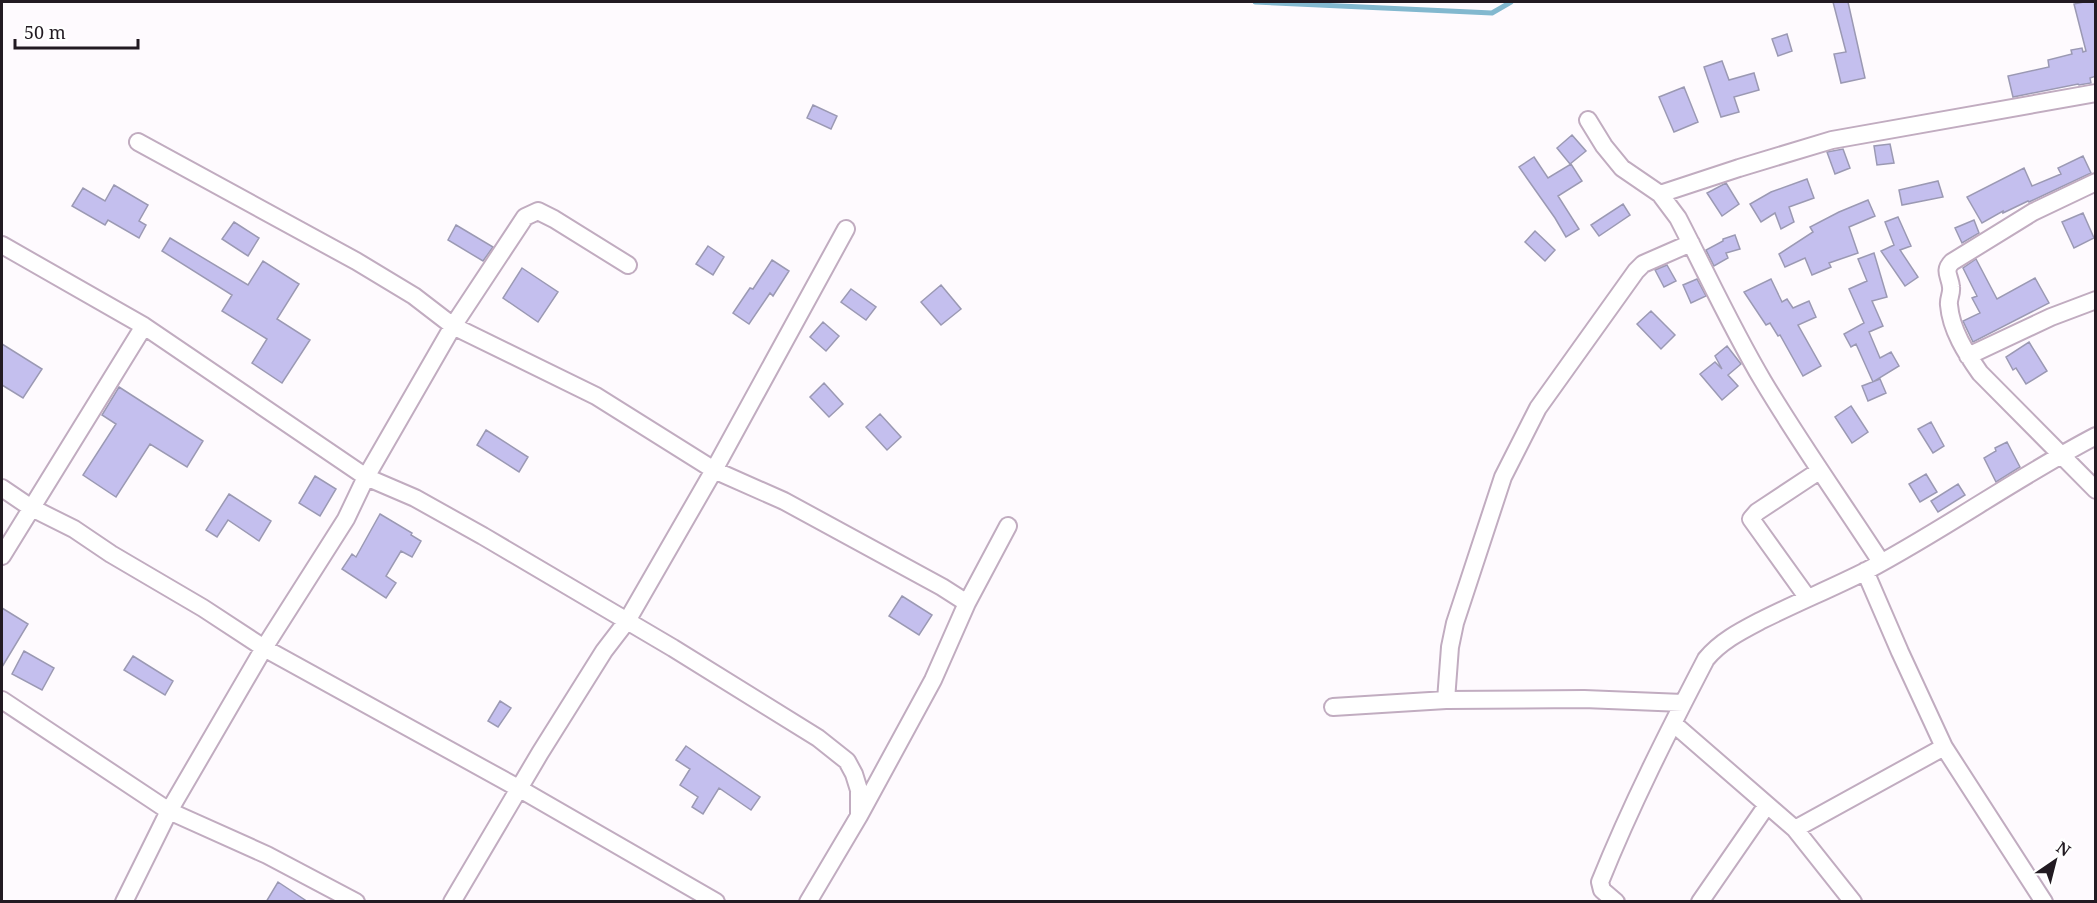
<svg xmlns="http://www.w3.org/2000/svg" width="2097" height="903" font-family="'Noto Serif',serif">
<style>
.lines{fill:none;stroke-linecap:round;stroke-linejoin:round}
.stream{stroke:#82b8cf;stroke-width:5}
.building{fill:#c4bfee;stroke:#9b99b3;stroke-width:1.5}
.street-casing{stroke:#c1acc0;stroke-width:20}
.street{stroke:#fff;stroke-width:16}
</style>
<rect width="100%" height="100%" fill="#fefafe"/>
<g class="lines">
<!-- stream -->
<path class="stream" d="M 1255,2 L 1492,13 L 1511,2"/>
</g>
<!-- building -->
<path class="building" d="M 1833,2 L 1848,2 L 1865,78 L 1841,83 L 1834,54 L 1846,52 Z
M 2084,2 L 2096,2 L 2096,76 L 2090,78 L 2091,83 L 2079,85 L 2078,84 L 2013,97 L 2008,76 L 2049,67 L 2048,60 L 2072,54 L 2071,50 L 2082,48 L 2083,52 L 2086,51 L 2074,4 Z
M 1787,34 L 1792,51 L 1778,56 L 1772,39 Z
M 1722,61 L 1729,80 L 1754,73 L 1759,90 L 1734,97 L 1739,112 L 1721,117 L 1704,67 Z
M 1684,87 L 1698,122 L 1674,132 L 1659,97 Z
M 813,105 L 837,116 L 831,129 L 807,118 Z
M 1572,135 L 1586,151 L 1570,164 L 1557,148 Z
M 1890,144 L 1894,163 L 1877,165 L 1874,146 Z
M 1843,149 L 1850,168 L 1835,174 L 1827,152 Z
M 2083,156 L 2091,173 L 2029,202 L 2028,201 L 2003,213 L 2003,211 L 1982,223 L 1967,197 L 2024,168 L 2032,186 L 2061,174 L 2058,168 Z
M 1534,157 L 1548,178 L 1571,164 L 1582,181 L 1558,196 L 1579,229 L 1566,237 L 1555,218 L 1519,167 Z
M 1807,179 L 1814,198 L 1789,207 L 1794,222 L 1781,229 L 1775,213 L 1761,222 L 1750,204 L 1771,192 Z
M 1938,181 L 1943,197 L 1902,205 L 1899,190 Z
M 1726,183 L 1739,204 L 1722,216 L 1707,193 Z
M 114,185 L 148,205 L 139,221 L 146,225 L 139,238 L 108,220 L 105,225 L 72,206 L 83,188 L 105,201 Z
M 1868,200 L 1875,216 L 1849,227 L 1858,253 L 1829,263 L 1831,267 L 1812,275 L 1805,258 L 1785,267 L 1779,254 L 1813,232 L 1810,227 L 1839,212 Z
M 1623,204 L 1630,215 L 1599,236 L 1591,225 Z
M 2083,213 L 2094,238 L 2074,248 L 2062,222 Z
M 1898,217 L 1911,246 L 1900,250 L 1918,277 L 1905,286 L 1881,251 L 1894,245 L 1885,222 Z
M 1974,220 L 1979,233 L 1962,243 L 1955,228 Z
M 234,222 L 259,238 L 248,256 L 222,239 Z
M 456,225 L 493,247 L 483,261 L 448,240 Z
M 1535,231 L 1555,250 L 1545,261 L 1525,242 Z
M 1735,235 L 1740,249 L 1726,253 L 1728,258 L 1714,266 L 1706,250 L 1723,241 L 1723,239 Z
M 170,238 L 248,285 L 263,261 L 299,284 L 277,319 L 310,340 L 282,383 L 252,363 L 267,339 L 222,311 L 232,295 L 162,251 Z
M 708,246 L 724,257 L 713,275 L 696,264 Z
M 1874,253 L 1887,297 L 1872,301 L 1883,326 L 1869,332 L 1880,358 L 1891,352 L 1899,366 L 1873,382 L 1856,344 L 1851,347 L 1844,334 L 1864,323 L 1849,289 L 1867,281 L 1858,259 Z
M 1976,259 L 1997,299 L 2035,278 L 2049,303 L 1973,342 L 1963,321 L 1980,313 L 1972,298 L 1977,296 L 1963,268 Z
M 772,260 L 789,271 L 773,296 L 770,293 L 749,324 L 733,313 L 750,288 L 753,289 Z
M 1667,265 L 1676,281 L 1664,287 L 1655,270 Z
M 522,268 L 558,292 L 538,322 L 503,298 Z
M 1697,279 L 1706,296 L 1691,303 L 1683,285 Z
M 1771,279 L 1782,302 L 1787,299 L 1793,308 L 1809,301 L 1816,317 L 1798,325 L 1821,366 L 1803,376 L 1780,335 L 1778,336 L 1770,323 L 1766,325 L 1744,292 Z
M 941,285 L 961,309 L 941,325 L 921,302 Z
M 851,289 L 876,307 L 866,320 L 841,302 Z
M 1651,311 L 1675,335 L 1661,349 L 1637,324 Z
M 823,322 L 839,336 L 826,351 L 810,337 Z
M 2029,342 L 2047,371 L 2026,384 L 2016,368 L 2013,370 L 2006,357 Z
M 2,344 L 42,369 L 23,398 L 2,385 Z
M 1727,346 L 1741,364 L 1728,375 L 1738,386 L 1722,400 L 1700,374 L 1715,362 L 1722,369 L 1715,356 Z
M 1880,379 L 1886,393 L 1868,401 L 1862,386 Z
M 824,383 L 843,404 L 829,417 L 810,397 Z
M 119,387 L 203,441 L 187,467 L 150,444 L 116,497 L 83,475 L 116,424 L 102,415 Z
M 1851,406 L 1868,432 L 1852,443 L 1835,417 Z
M 880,414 L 901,437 L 887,450 L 866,427 Z
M 1931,422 L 1944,446 L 1933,453 L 1918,429 Z
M 486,430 L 528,457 L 519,472 L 477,445 Z
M 2007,442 L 2020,467 L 1996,482 L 1984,458 L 1996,451 L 1995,448 Z
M 1926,474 L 1937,492 L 1920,502 L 1909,484 Z
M 315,476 L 336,489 L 320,516 L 299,503 Z
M 1958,484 L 1965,495 L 1938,512 L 1931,501 Z
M 229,494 L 271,521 L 259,541 L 228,520 L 217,537 L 206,530 Z
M 380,514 L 412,533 L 411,535 L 421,541 L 412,557 L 401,551 L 386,576 L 396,583 L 386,598 L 342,569 L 352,554 L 356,557 Z
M 902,596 L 932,615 L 919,635 L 889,616 Z
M 2,608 L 28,624 L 2,667 Z
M 24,651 L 54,668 L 42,690 L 12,674 Z
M 133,656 L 173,681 L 165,695 L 124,670 Z
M 500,701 L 511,708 L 498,727 L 488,721 Z
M 686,746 L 760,797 L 751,810 L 719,788 L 703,814 L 692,807 L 698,797 L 680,785 L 690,769 L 676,760 Z
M 278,882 L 308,902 L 266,902 Z"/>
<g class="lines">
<defs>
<path id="street" d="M 1588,120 L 1604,146 L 1622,168 L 1660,194 L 1678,218 C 1706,272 1732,329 1763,381 C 1800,443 1842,502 1881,562
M 138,142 L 356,261 L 414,296 L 453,326 L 596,396 L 714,470 L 784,501 L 942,587 L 967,603
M 2096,182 L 2033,212 L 1952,262 C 1943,271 1950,276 1951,287 C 1952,294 1948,299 1949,305 C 1951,330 1966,353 1980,373 L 2096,490
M 1660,194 L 1739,168 L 1832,140 L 2096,93
M 2,245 L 144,326 L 366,477 L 415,498 L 483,536 L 673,648 L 818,738 L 847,761 L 854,774 L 859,790 L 859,816
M 1968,356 L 2051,317 L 2096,300
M 2,488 L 30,507 L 74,529 L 111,554 L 203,608 L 264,648 L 520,789 L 716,902
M 2,556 L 144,326
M 1865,571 L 1900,652 L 1944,747 L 2044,902
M 1807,597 L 1751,519 L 1757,512 L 1819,471
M 2,700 L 169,811 L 267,855 L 356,902
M 1446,700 L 1450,647 L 1455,623 L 1503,477 L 1538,408 L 1636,271 L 1643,264 L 1691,243
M 1333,707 L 1446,700 L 1584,699 L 1683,703
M 1674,724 L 1795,829 L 1853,902
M 1795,829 L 1944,747
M 124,902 L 169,811 L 264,648 L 346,519 L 366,477 L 453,326 L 525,217 L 538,211 L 554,219 L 628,265
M 452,902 L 540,753 L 604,651 L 627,621 L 714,470 L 846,229
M 808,902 L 859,816 L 933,680 L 967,603 L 1008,526
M 1616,902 L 1602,890 L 1600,882 C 1631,805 1668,732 1706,659 C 1721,641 1741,631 1762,620 C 1796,603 1832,588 1866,571 C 1944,530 2017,477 2096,436
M 1700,902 L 1767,805"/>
</defs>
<!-- street casing -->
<use href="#street" class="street-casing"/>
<!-- street -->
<use href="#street" class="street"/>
</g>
<!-- border -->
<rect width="2097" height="903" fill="none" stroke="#221a22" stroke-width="6"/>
<!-- north arrow -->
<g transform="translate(2055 861) rotate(35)" stroke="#ffffff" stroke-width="4.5" paint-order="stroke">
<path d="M0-4.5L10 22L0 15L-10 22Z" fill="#221a22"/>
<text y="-9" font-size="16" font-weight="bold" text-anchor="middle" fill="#221a22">N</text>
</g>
<!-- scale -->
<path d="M15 39v9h123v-9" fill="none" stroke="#221a22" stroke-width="3"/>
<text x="24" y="39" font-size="18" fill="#221a22" stroke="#ffffff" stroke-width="4.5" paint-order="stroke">50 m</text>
</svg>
